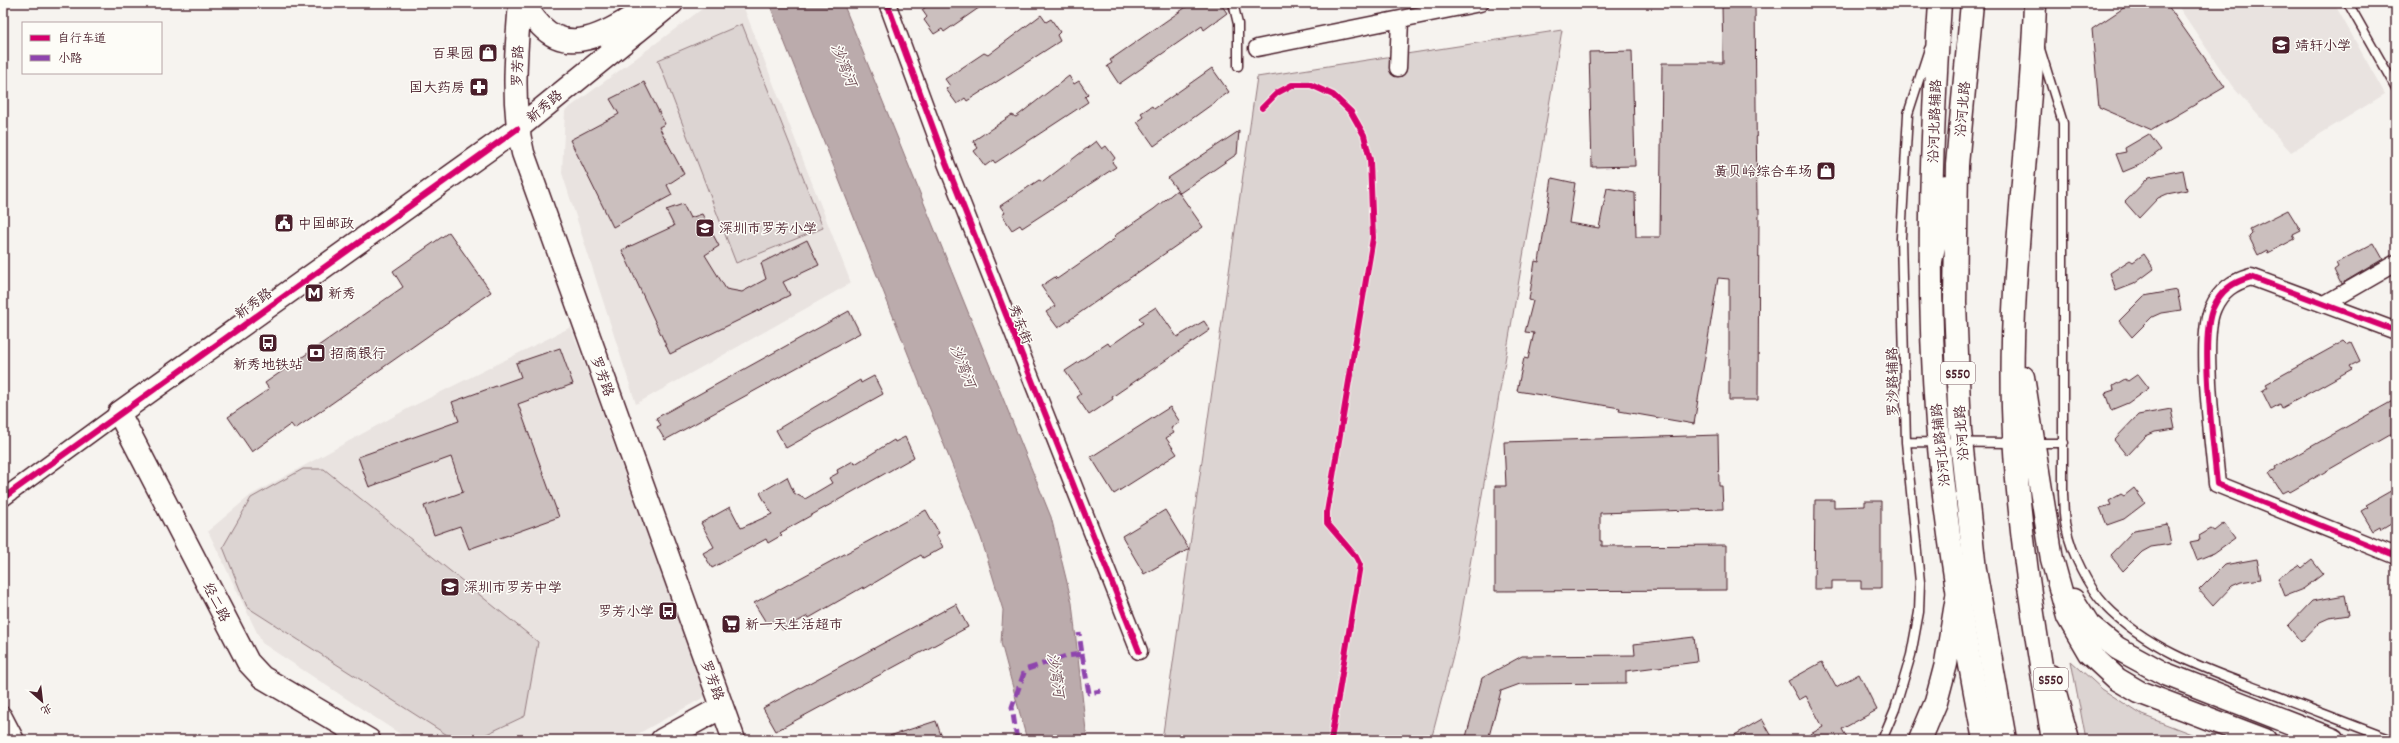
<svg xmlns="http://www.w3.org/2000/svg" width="2399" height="743" font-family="Dekko,'LXGW WenKai TC',sans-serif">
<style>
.built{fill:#e9e3e0}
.green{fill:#dcd4d2;stroke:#937a7e}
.water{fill:#bbabac;stroke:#8e7378}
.building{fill:#cbbfbe;stroke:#4a1f2b}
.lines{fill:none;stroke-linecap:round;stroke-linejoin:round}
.lane-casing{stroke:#4a1f2b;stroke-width:11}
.street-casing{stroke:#4a1f2b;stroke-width:19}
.secondary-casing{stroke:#4a1f2b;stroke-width:25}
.primary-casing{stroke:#4a1f2b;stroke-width:25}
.highway-casing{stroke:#4a1f2b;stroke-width:25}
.lane{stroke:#fdfcf7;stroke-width:8}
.street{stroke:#fdfcf7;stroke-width:16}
.secondary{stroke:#fdfcf7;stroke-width:22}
.primary{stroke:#fdfcf7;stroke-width:22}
.highway{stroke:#fdfcf7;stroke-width:22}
.quiet{stroke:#8e44ad;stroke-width:5;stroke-dasharray:10 5;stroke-linecap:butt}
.cycleway-casing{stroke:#fdfcf7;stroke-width:8}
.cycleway{stroke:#d6006c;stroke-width:6}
.labels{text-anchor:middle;stroke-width:3;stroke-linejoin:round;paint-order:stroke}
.shield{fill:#fdfcf7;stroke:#806168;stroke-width:1}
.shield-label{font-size:13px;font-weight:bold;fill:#4a1f2b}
.poi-label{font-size:14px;fill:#4a1f2b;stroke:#fdfcf7;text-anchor:start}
.street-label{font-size:14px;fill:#4a1f2b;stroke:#fdfcf7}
.water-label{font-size:15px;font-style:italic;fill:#725058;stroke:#fdfcf7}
</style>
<rect width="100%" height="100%" fill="#f6f3ef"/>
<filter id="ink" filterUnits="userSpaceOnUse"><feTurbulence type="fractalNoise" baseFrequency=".025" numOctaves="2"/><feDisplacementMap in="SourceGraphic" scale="8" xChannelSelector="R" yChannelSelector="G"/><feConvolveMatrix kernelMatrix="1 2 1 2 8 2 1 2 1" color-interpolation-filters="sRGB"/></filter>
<g filter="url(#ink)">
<!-- built -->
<path class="built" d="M 710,3 L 742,3 L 851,283 L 636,404 L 562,173 L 565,111 Z
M 2176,3 L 2334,3 L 2385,94 L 2291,152 L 2232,86 Z
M 571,327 L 706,696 L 627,740 L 409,740 L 262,643 L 208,531 L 251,495 L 409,408 Z"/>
<!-- green -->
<path class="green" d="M 742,24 L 823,228 L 736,263 L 658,60 Z
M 1562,30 L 1457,640 L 1431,740 L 1162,740 L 1257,77 Z
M 303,469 L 324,469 L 538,642 L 525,716 L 474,740 L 455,740 L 247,607 L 223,547 L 251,498 Z
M 2071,661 L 2102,689 L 2142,715 L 2207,740 L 2086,740 Z"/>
<!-- water -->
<path class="water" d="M 769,3 L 843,3 L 1051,517 L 1072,603 L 1087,740 L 1027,740 L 1001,643 L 1003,610 L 981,538 Z"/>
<!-- building -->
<path class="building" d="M 931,3 L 986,3 L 944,32 L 942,29 L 934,34 L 924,20 L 927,17 L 922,10 Z
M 1192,3 L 1220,3 L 1227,13 L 1204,30 L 1202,26 L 1119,84 L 1107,66 L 1112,63 L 1110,60 Z
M 2131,3 L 2166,3 L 2225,87 L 2152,130 L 2099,107 L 2092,29 Z
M 1755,4 L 1757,209 L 1759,209 L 1758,400 L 1729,400 L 1729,279 L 1718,278 L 1694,424 L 1619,411 L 1620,408 L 1517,391 L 1524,358 L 1528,359 L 1534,333 L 1525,332 L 1533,301 L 1529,300 L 1535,261 L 1539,262 L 1552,178 L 1575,183 L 1569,223 L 1599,228 L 1607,188 L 1635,193 L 1636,237 L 1660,237 L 1662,63 L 1723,63 L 1722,5 Z
M 1041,15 L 1046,22 L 1051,19 L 1060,32 L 1057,35 L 1060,41 L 967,101 L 965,98 L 957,104 L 946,89 L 950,86 L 945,79 L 984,53 L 988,55 Z
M 1632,51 L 1635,166 L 1592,167 L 1589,52 Z
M 1212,68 L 1229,92 L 1154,146 L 1137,122 L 1144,117 L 1141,113 L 1152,106 L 1154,109 Z
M 1069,76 L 1074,84 L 1079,81 L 1088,94 L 1085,97 L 1088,102 L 995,163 L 993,160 L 985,166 L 974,151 L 978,148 L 973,141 L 1012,115 L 1016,117 Z
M 644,82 L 665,124 L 659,127 L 684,174 L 667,185 L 672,195 L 613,227 L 570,140 L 619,114 L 610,99 Z
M 1239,131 L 1237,154 L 1180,193 L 1168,178 Z
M 2149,134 L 2161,150 L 2142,164 L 2123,172 L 2116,154 L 2126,152 L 2125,148 Z
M 1096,141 L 1102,149 L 1106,146 L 1115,158 L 1112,162 L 1116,167 L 1022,228 L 1020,225 L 1012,230 L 1002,215 L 1005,213 L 1000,206 L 1039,180 L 1043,182 Z
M 2183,170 L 2187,190 L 2167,194 L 2158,198 L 2139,218 L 2125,202 L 2149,177 Z
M 1177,190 L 1203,227 L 1058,328 L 1046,312 L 1055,306 L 1041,286 L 1055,277 L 1057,279 L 1116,238 L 1114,236 L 1154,209 Z
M 683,204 L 690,218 L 702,214 L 719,246 L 705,255 L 726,289 L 742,292 L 766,279 L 761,263 L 807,240 L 819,265 L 783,282 L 790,295 L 670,354 L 622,250 L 674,226 L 666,210 Z
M 2288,210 L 2301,231 L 2293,235 L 2295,239 L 2268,253 L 2267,250 L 2258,255 L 2249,237 L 2252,234 L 2250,229 Z
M 449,232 L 491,292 L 295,429 L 291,424 L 252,452 L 228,417 L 269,389 L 265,383 L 403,287 L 393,271 Z
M 2374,243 L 2383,259 L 2341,284 L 2334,270 L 2338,267 L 2336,263 Z
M 2144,254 L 2154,269 L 2134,284 L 2116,291 L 2110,273 L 2130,260 L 2133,262 Z
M 2177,290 L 2181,310 L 2161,313 L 2152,317 L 2132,337 L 2119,321 L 2144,296 Z
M 1156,307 L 1177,337 L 1204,321 L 1210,330 L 1112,397 L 1113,399 L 1089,415 L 1077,397 L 1081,394 L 1065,371 L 1108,343 L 1110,346 L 1143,323 L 1139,318 Z
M 849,311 L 860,333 L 665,440 L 657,427 L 661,425 L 656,418 Z
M 2344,341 L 2347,344 L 2351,342 L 2360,361 L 2350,366 L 2352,369 L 2282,408 L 2280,404 L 2271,409 L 2262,391 L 2268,387 L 2266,384 Z
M 560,348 L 573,384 L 518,404 L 559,517 L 469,549 L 460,526 L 434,535 L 424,506 L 463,492 L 451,457 L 369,487 L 358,457 L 459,421 L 452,402 L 521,377 L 516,363 Z
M 2138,374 L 2149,388 L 2128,403 L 2111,410 L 2105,393 L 2114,390 L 2113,386 L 2125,379 L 2128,381 Z
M 874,376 L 883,394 L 786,448 L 776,430 L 860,380 L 861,383 Z
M 2396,399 L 2396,431 L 2290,492 L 2288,490 L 2282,493 L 2269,473 L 2276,469 L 2275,467 Z
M 1170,407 L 1180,422 L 1171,428 L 1174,433 L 1166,438 L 1177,454 L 1114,494 L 1091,457 Z
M 2171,409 L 2175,429 L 2155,432 L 2146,436 L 2127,456 L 2114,440 L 2138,415 Z
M 1718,435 L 1719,486 L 1722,486 L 1723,509 L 1600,513 L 1600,541 L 1602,541 L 1602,546 L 1726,545 L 1726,590 L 1495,591 L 1495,486 L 1506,486 L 1504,442 Z
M 905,437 L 914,457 L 780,533 L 782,535 L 768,543 L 766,539 L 712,568 L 703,553 L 714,547 L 701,523 L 730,507 L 741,528 L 772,514 L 760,493 L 787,477 L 794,493 L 805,499 L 832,483 L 829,478 L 838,473 L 837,470 L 853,461 L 855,464 L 894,440 L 895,442 Z
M 2134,488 L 2145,503 L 2124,519 L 2107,525 L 2100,508 L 2111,505 L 2109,501 L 2121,494 L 2124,496 Z
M 2396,488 L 2396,521 L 2381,530 L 2380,527 L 2373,531 L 2361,511 L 2368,507 L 2366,505 Z
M 1815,500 L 1834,500 L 1834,507 L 1865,506 L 1865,501 L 1881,501 L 1881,588 L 1861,588 L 1861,581 L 1832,581 L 1832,589 L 1814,589 Z
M 926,510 L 939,533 L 936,535 L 943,547 L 923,558 L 921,555 L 864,589 L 863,587 L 809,618 L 808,616 L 782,630 L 776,620 L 767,624 L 754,603 Z
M 1165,510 L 1189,549 L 1144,574 L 1122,536 Z
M 2224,523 L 2235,538 L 2214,553 L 2197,560 L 2190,542 L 2200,540 L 2199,536 L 2211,529 L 2214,531 Z
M 2167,524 L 2171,544 L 2151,547 L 2142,552 L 2123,571 L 2110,555 L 2134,530 Z
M 2257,559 L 2261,579 L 2241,582 L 2232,586 L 2213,606 L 2199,590 L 2224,565 Z
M 2312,560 L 2323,574 L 2303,589 L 2285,596 L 2278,578 L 2299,565 L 2302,568 Z
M 2345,595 L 2349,615 L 2329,618 L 2320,622 L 2301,642 L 2288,626 L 2312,601 Z
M 956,604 L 968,627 L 776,731 L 763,708 Z
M 1694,637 L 1697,662 L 1626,671 L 1626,683 L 1520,684 L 1501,691 L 1488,740 L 1466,737 L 1482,678 L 1522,656 L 1635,655 L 1634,644 Z
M 1822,662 L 1836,687 L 1859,674 L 1877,710 L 1842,729 L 1848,740 L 1800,740 L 1823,727 L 1806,696 L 1799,700 L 1788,681 Z
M 1762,719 L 1774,740 L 1726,740 Z
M 936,721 L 941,735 L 929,740 L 884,740 L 883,738 Z"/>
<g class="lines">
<defs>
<path id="lane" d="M 1233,3 L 1238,24 L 1238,66
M 2348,3 L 2396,88
M 2040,49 L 2063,123 L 2063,494 C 2064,505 2063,517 2066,527 C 2071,552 2088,587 2105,605 C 2148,650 2208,670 2264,691 C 2307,707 2349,724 2392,740
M 1906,442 L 2013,443
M 2035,443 L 2064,443
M 1882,740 L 1895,709 L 1911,655 L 1919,612 L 1920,582 L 1906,442 L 1901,238 L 1908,114 L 1929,49"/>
<path id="street" d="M 887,3 L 946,163 L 1139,651
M 1257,48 L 1480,3
M 1398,68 L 1400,20
M 2325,304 L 2396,263
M 2396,331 L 2251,277 C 2233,282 2221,290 2213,308 C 2199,337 2214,448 2217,484 L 2396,556
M 3,498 L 119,413
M 3,715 L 16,740"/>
<path id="secondary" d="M 520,3 C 516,52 511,105 523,153 L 734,740
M 527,3 C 528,12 535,20 541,26 C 574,60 617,25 649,7
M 369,740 L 262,677 L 248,662 L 119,413 L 517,129 L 672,3
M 662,740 L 722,707"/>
<path id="primary" d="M 1940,3 C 1931,142 1926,284 1937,423 C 1945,530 1964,636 1984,740
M 2050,676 L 2068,740"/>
<path id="highway" d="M 1972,3 L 1957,165 L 1955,303 L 1960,431 L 1975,570 L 2005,740
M 2035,3 C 2031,138 2009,273 2013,408 C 2016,519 2035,630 2053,740
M 1931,261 L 1946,186
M 2023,377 L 2052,559 L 2068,617 L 2089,653 L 2117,679 L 2139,692 L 2265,740
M 2073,600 L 2089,625 L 2117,648 L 2163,673 L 2334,740
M 1920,740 L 1936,702 L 1946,664 L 1958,591"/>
</defs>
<!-- lane casing -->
<use href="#lane" class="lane-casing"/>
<!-- street casing -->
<use href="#street" class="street-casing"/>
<!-- secondary casing -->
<use href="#secondary" class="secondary-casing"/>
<!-- primary casing -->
<use href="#primary" class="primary-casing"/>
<!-- highway casing -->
<use href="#highway" class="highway-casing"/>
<!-- lane -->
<use href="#lane" class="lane"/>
<!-- street -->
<use href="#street" class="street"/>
<!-- secondary -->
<use href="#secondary" class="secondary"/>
<!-- primary -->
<use href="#primary" class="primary"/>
<!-- highway -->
<use href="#highway" class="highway"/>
<!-- quiet -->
<path class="quiet" d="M 1082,654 L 1089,693 L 1101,691
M 1017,740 L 1012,707 L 1025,670 L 1066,656 L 1082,654 L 1079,633"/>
<defs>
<path id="cycleway" d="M 887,3 L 946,163 L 1139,651
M 1262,108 L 1277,93 L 1292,85 L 1311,85 L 1333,95 L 1351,112 L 1364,135 L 1370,160 L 1373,238 L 1327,512 L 1327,523 L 1356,557 L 1360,565 L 1331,740
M 2396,331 L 2251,277 C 2233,282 2221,290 2213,308 C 2199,337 2214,448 2217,484 L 2396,556
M 3,498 L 517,129"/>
</defs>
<!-- cycleway casing -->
<use href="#cycleway" class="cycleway-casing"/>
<!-- cycleway -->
<use href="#cycleway" class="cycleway"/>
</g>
</g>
<!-- icons -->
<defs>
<symbol id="school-square" viewBox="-11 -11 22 22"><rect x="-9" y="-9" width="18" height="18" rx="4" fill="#4a1f2b" stroke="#fdfcf7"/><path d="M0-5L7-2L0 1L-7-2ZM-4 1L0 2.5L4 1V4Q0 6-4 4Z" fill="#fff"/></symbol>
<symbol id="shop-square" viewBox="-11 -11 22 22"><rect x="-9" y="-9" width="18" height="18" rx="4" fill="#4a1f2b" stroke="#fdfcf7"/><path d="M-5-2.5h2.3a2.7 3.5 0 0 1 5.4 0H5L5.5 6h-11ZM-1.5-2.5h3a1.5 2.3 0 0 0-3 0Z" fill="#fff"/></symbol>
<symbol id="pharmacy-square" viewBox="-11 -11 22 22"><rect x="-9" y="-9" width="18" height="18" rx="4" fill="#4a1f2b" stroke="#fdfcf7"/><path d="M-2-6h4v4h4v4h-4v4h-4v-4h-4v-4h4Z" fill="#fff"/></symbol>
<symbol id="civic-square" viewBox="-11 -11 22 22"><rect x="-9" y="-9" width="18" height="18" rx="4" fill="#4a1f2b" stroke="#fdfcf7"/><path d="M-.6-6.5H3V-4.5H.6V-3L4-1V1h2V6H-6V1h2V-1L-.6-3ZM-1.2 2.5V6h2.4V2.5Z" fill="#fff"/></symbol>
<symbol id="metro-square" viewBox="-11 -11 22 22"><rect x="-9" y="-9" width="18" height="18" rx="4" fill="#4a1f2b" stroke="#fdfcf7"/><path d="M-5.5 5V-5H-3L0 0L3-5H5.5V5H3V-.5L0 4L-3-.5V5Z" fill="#fff"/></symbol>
<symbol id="bus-square" viewBox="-11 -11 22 22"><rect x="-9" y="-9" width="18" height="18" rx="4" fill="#4a1f2b" stroke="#fdfcf7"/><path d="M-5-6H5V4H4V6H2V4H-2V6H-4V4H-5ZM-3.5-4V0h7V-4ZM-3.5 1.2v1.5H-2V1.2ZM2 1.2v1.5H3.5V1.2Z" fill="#fff"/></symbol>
<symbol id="bank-square" viewBox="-11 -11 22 22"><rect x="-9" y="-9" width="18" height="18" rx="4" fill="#4a1f2b" stroke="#fdfcf7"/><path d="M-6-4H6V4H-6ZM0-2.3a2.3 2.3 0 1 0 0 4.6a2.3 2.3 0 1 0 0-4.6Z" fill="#fff"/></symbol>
<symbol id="supermarket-square" viewBox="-11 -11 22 22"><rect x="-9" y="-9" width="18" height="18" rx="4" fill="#4a1f2b" stroke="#fdfcf7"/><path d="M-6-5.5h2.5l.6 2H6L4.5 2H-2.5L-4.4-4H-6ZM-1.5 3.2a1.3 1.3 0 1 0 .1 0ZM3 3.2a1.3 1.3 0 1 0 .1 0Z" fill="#fff"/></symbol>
</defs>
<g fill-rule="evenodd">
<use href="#school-square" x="2270" y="34" width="22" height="22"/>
<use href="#shop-square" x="477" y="42" width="22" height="22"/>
<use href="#pharmacy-square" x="468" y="76" width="22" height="22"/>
<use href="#shop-square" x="1815" y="160" width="22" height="22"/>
<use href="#civic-square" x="273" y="212" width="22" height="22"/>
<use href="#school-square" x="694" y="217" width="22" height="22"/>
<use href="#metro-square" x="303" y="282" width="22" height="22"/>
<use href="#bus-square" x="257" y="332" width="22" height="22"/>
<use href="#bank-square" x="305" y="342" width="22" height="22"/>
<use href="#school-square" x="439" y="576" width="22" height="22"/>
<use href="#bus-square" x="657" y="600" width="22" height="22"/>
<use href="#supermarket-square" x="720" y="613" width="22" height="22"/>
</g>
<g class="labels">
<!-- shield labels -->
<g class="shield">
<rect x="1941" y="362" width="34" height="22" rx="3"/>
<rect x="2034" y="668" width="34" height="22" rx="3"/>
</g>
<g class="shield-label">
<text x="1958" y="378">S550</text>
<text x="2051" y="684">S550</text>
</g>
<!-- poi labels -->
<g class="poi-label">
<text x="2295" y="50">靖轩小学</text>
<text x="474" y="58" text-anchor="end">百果园</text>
<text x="465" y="92" text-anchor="end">国大药房</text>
<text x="1812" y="176" text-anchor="end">黄贝岭综合车场</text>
<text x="298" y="228">中国邮政</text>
<text x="719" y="233">深圳市罗芳小学</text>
<text x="328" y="298">新秀</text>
<text x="330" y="358">招商银行</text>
<text x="268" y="369" text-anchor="middle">新秀地铁站</text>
<text x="464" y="592">深圳市罗芳中学</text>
<text x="654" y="616" text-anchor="end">罗芳小学</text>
<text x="745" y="629">新一天生活超市</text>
</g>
<!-- street labels -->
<g class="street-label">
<text transform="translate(517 66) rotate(-88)" y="5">罗芳路</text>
<text transform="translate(544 106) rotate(-40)" y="5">新秀路</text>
<text transform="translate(1962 109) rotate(-85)" y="5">沿河北路</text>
<text transform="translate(1934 121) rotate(-88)" y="5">沿河北路辅路</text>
<text transform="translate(253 303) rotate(-35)" y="5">新秀路</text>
<text transform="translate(1021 324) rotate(69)" y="5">秀东街</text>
<text transform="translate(603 376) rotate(70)" y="5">罗芳路</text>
<text transform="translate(1892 382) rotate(-91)" y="5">罗沙路辅路</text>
<text transform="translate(1961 433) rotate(-94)" y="5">沿河北路</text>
<text transform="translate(1940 445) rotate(-96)" y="5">沿河北路辅路</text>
<text transform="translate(217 602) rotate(63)" y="5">经二路</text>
<text transform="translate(713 680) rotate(70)" y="5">罗芳路</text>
</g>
<!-- water labels -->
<g class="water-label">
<text transform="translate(844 65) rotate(68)" y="5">沙湾河</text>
<text transform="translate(963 366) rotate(68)" y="5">沙湾河</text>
<text transform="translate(1056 675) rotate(81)" y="5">沙湾河</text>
</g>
</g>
<!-- margin -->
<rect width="2399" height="743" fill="none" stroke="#fdfcf7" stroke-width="16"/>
<rect x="8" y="8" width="2383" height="727" fill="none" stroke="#4a1f2b" stroke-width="1.5" filter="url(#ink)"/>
<!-- legend -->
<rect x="22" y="22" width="140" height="52" fill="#fdfcf7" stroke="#b5a4a5"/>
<rect x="30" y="35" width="20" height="6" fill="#d6006c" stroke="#b5a4a5"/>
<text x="58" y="42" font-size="12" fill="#4a1f2b">自行车道</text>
<rect x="30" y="55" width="20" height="6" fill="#8e44ad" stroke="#b5a4a5"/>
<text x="58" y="62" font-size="12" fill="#4a1f2b">小路</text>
<!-- north arrow -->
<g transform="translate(42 701) rotate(152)" stroke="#fdfcf7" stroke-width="3" paint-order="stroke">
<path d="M0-3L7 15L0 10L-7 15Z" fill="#4a1f2b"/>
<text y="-6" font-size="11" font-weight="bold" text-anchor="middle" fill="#4a1f2b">北</text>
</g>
</svg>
